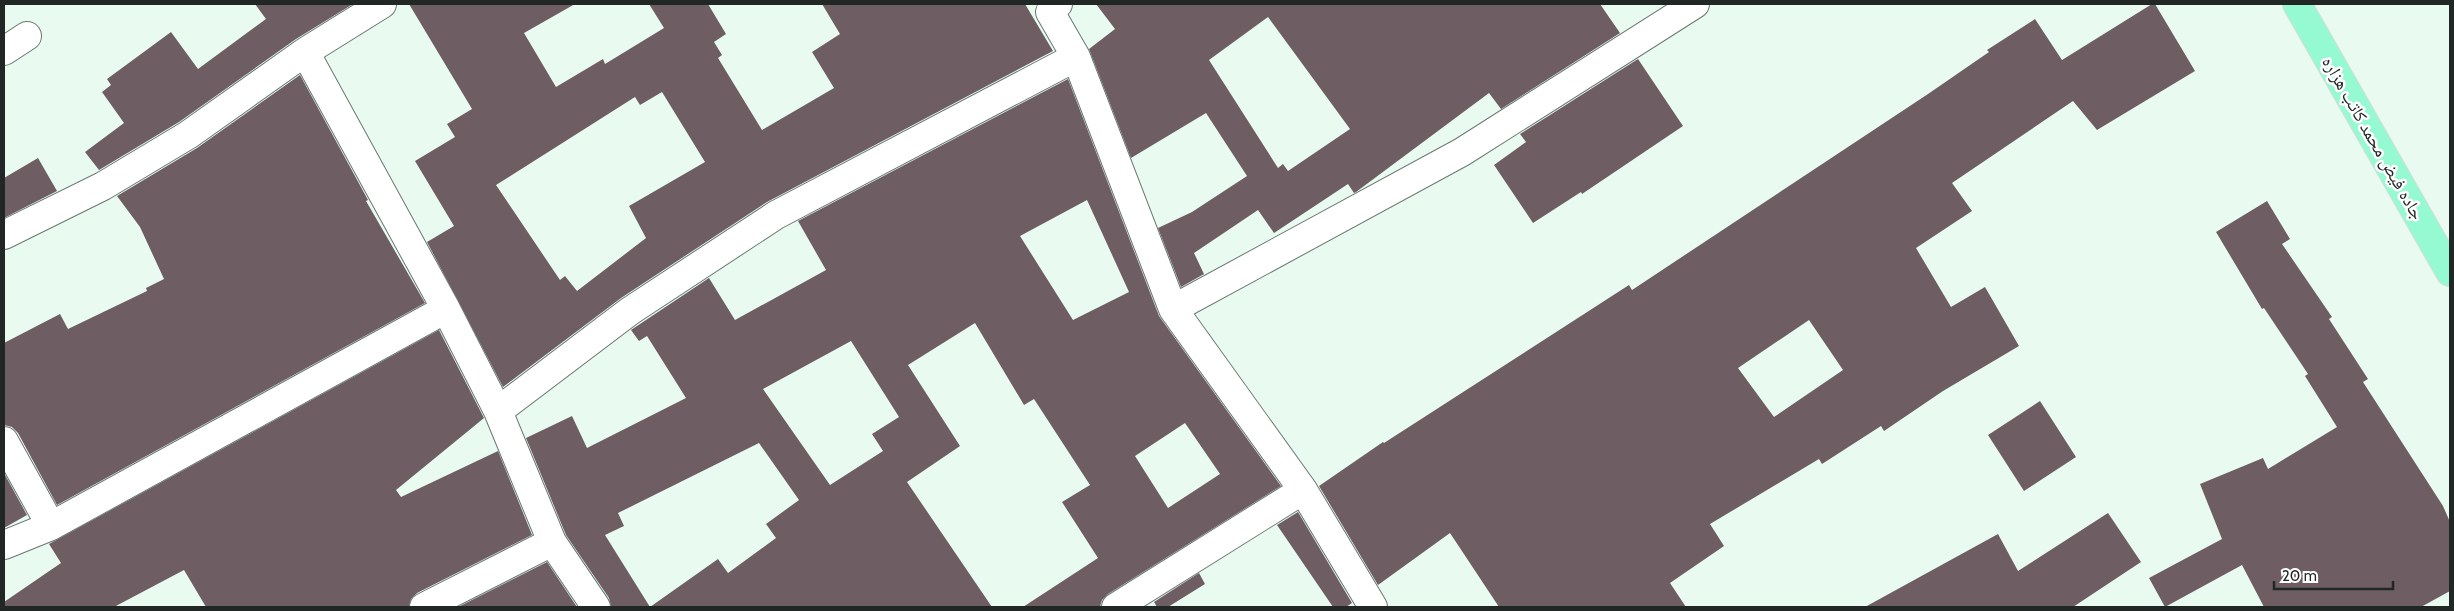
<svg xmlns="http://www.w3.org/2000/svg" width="2454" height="611" font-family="Cabin,'Noto Naskh Arabic',sans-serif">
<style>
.building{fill:#6e5e63;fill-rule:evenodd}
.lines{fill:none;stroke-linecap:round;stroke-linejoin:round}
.street-casing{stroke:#697870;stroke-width:30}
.primary-casing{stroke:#dbdcdc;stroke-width:30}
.street{stroke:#fff;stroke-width:28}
.primary{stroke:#95f9d2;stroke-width:28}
.labels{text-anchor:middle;stroke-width:5;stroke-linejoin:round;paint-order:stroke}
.street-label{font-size:18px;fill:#212724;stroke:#fff}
</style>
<rect width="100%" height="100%" fill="#e9fbf1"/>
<!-- building -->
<path class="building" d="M 255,4 L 353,4 L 296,39 L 179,122 L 99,170 L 85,152 L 124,123 L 102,92 L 111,85 L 107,79 L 171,32 L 198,69 L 266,19 Z
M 409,4 L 575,4 L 524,33 L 556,87 L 603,59 L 605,64 L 664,28 L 649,4 L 708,4 L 726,34 L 714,42 L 722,55 L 718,58 L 762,130 L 834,88 L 812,52 L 840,34 L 822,4 L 1025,4 L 1053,51 L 767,202 L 621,298 L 503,387 L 427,242 L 454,226 L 415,161 L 455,137 L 447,124 L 472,109 ZM 662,92 L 705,162 L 629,206 L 646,238 L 577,291 L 565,276 L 560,280 L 496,185 L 635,97 L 640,105 Z
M 1096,4 L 1600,4 L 1620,33 L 1501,109 L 1489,93 L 1356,192 L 1354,193 L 1348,184 L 1274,233 L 1258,210 L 1194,253 L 1204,274 L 1181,287 L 1158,228 L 1192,212 L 1247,176 L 1206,113 L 1131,158 L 1089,49 L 1115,29 ZM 1268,17 L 1350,129 L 1288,171 L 1283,164 L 1278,168 L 1209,60 Z
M 2152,4 L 2155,4 L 2195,71 L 2097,130 L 2073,101 L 1952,183 L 1972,211 L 1916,248 L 1951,307 L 1985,287 L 2019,346 L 1943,391 L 1884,431 L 1881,426 L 1822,464 L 1819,459 L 1710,524 L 1724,546 L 1670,583 L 1686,607 L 1499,607 L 1450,533 L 1378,585 L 1319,486 L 1383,442 L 1384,443 L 1629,285 L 1632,290 L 1928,94 L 1989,52 L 1987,50 L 2035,19 L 2062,60 ZM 1809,320 L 1843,370 L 1774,417 L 1738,368 Z
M 1638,59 L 1683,126 L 1582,194 L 1581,192 L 1533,223 L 1494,165 L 1526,142 L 1520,134 Z
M 300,75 L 368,200 L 366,201 L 425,303 L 57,505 L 18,433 L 12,427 L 4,425 L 4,343 L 60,314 L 68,329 L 147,291 L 146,288 L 164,279 L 140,227 L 117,196 L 197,148 Z
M 1068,79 L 1159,316 L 1281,486 L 1108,594 L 1102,600 L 1100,607 L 1023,607 L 1098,558 L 1062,502 L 1090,485 L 1034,399 L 1024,405 L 975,323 L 908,365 L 960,446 L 907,482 L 992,607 L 611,607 L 609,598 L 566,535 L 526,438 L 572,416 L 587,448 L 686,398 L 647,336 L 639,341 L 631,330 L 709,278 L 735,320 L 826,270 L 798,221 ZM 1087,200 L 1129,292 L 1073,320 L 1020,236 ZM 851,341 L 899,417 L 872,434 L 883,451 L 830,485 L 763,389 ZM 1185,423 L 1220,474 L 1168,508 L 1135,456 ZM 759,443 L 799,500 L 766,524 L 776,538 L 728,573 L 718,559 L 650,607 L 605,535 L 624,526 L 618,513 Z
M 38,158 L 57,191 L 4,218 L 4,178 Z
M 2267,201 L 2290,239 L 2282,244 L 2332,317 L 2329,319 L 2368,379 L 2363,382 L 2443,506 L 2450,522 L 2450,591 L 2421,607 L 2264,607 L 2242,565 L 2165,607 L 2149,578 L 2222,539 L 2200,484 L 2263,458 L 2268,469 L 2337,427 L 2305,376 L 2308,374 L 2264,308 L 2262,309 L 2216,232 Z
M 439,330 L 484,418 L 396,490 L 401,497 L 498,451 L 532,535 L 417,593 L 411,599 L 409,607 L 206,607 L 184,570 L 114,607 L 4,607 L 4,602 L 61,563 L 49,544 Z
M 2040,401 L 2076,457 L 2024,491 L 1988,435 Z
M 4,473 L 27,515 L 4,528 Z
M 1298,512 L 1352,603 L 1346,607 L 1333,607 L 1277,525 Z
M 2108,513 L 2141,562 L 2073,607 L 1865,607 L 1998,534 L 2018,571 Z
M 547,562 L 577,607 L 458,607 Z
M 1199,573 L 1205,584 L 1168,607 L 1157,607 L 1154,602 Z"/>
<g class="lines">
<defs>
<path id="street" d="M 1058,4 L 1050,12 L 1076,57 L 1173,309 L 1303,490 L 1373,607
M 4,51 L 27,36
M 305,52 L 446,309 L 498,411 L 552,542 L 596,607
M 4,235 L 103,186 L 188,135 L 305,52 L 382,4
M 1173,309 L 1462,152 L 1695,4
M 498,411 L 630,311 L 776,215 L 1076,57
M 4,441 L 51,526
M 4,545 L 51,526 L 446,309
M 424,607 L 552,542
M 1116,607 L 1303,490"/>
<path id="primary" d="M 2297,4 L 2450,272"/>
</defs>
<!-- street casing -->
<use href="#street" class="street-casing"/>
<!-- primary casing -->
<use href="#primary" class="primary-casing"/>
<!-- street -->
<use href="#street" class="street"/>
<!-- primary -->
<use href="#primary" class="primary"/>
</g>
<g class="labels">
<!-- street labels -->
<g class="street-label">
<text transform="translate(2373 138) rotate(60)" y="6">جاده فیض محمد کاتب هزاره</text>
</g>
</g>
<!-- border -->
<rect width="2454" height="611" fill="none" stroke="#212724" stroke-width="10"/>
<!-- scale -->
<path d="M2274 581v8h119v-8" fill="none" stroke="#212724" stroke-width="2.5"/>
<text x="2282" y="581" font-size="15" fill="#212724" stroke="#ffffff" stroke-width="4" paint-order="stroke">20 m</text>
</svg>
